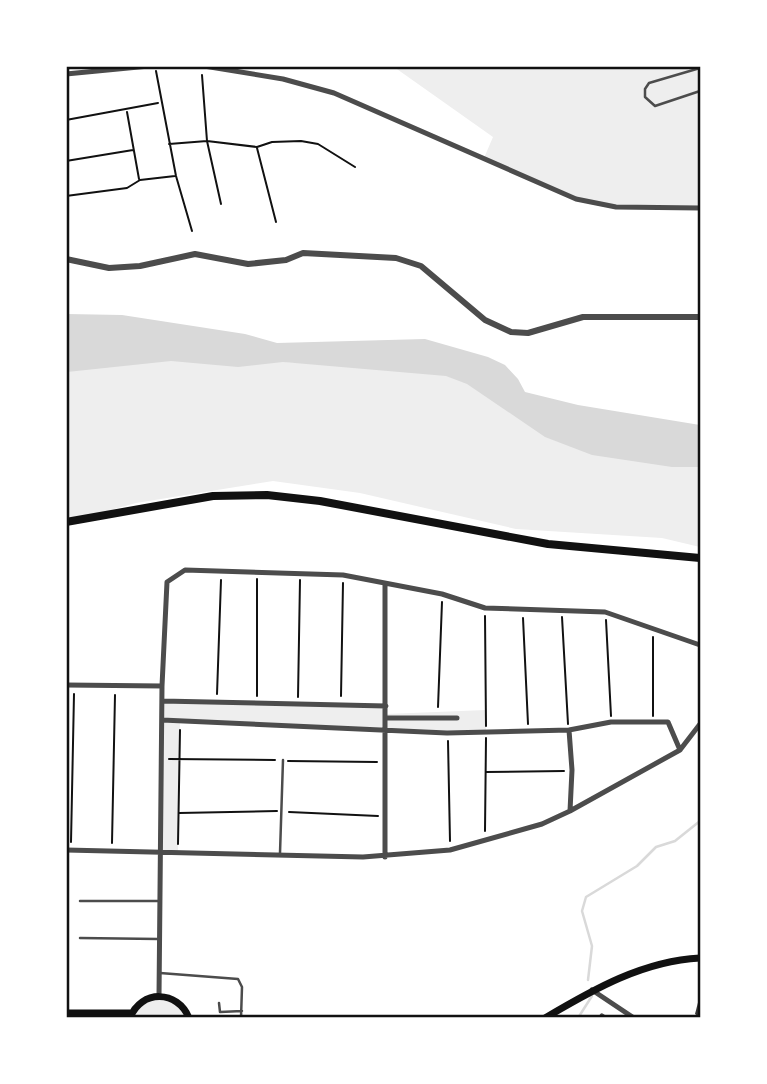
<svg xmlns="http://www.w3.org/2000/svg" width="767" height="1084" font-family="'Nunito Sans',sans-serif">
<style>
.green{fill:#eee}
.water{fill:#d9d9d9}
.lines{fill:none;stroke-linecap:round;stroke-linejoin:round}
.stream{stroke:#d9d9d9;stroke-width:2.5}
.building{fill:#353535}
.path{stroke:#111;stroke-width:2}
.service{stroke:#4c4c4c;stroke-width:2.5}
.minor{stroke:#4c4c4c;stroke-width:5}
.tertiary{stroke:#4c4c4c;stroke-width:6}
.secondary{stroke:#111;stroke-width:7}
.trunk{stroke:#111;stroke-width:8}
.neatline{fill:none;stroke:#111;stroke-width:2.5}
</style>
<rect width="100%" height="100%" fill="#fff"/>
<!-- green -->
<path class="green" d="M 394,67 L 700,67 L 700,208 L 593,204 L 484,158 L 493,137 Z
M 234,359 L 302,363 L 364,360 L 479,379 L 700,448 L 700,547 L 662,538 L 516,529 L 360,493 L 273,481 L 136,503 L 67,522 L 67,363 Z
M 162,701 L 386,706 L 386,714 L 486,710 L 486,732 L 180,720 L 178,852 L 160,851 Z
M 168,997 L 189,1018 L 67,1018 L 67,1013 L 131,1013 L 143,1001 Z"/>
<!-- water -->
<path class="water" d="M 67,314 L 122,315 L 245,334 L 277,343 L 425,339 L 488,357 L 505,365 L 518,379 L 525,392 L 578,405 L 700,425 L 700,467 L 672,467 L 592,455 L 545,437 L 467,384 L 446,376 L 283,362 L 238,367 L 171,361 L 67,372 Z"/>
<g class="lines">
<!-- stream -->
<path class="stream" d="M 588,980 L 592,946 L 582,911 L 586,897 L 637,866 L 656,847 L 675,841 L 700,821
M 578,1018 L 592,996"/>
</g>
<!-- building -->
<path class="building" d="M 700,995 L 700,1018 L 695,1014 Z"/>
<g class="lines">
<!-- path -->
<path class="path" d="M 156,71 L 176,176 L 192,231
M 202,75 L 207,141 L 221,204
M 127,112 L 139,179
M 66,120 L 158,103
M 169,144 L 207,141 L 257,147 L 272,142 L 301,141 L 318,144 L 355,167
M 257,148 L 276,222
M 66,161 L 133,150
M 66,196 L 127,188 L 140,180 L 175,176
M 485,616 L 486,726
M 562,617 L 568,724
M 523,618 L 528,724
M 606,620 L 611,716
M 217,694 L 221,580
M 257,696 L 257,579
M 341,696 L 343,583
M 298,697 L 300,580
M 438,707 L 442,602
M 653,716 L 653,637
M 448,741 L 450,841
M 169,759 L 275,760
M 288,761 L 377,762
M 486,772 L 564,771
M 289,812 L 378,816
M 179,813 L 277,811
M 485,831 L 486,738
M 71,842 L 74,694
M 112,843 L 115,695
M 178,844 L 180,730"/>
<!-- service -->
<path class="service" d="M 700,68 L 649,83 L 645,89 L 645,97 L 655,106 L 700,91
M 280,853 L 283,760
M 80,901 L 160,901
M 80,938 L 158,939
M 160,973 L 238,979 L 242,987 L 241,1018
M 219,1003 L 220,1012 L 242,1011"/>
<!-- minor -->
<path class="minor" d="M 204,66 L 283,79 L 334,93 L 576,199 L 616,207 L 700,208
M 66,74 L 149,66
M 385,584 L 385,857
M 66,685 L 162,686
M 162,701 L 386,706
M 386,718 L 457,718
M 162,720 L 447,733 L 569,730 L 611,722 L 668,722 L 680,750
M 569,730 L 572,770 L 570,811
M 66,850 L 363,857 L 450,850 L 542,824 L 570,811 L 680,750 L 700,724
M 592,990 L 634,1018
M 159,996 L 162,686 L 167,582 L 185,570 L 343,575 L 442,594 L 485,608 L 605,612 L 700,645
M 602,1016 L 605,1018"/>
<!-- tertiary -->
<path class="tertiary" d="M 66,259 L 109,268 L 140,266 L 195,254 L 248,264 L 286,260 L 303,253 L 396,258 L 421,266 L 485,320 L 511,332 L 528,333 L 583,317 L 700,317"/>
<!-- secondary -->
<path class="secondary" d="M 66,1013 L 131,1013
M 130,1018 C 141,989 178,990 189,1018
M 545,1018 C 594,989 643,961 700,958"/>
<!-- trunk -->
<path class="trunk" d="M 66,522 L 213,496 L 267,495 L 320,501 L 548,544 L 700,558"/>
</g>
<!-- border -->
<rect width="767" height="1084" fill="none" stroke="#ffffff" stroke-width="136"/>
<rect x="68" y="68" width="631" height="948" class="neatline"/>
</svg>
